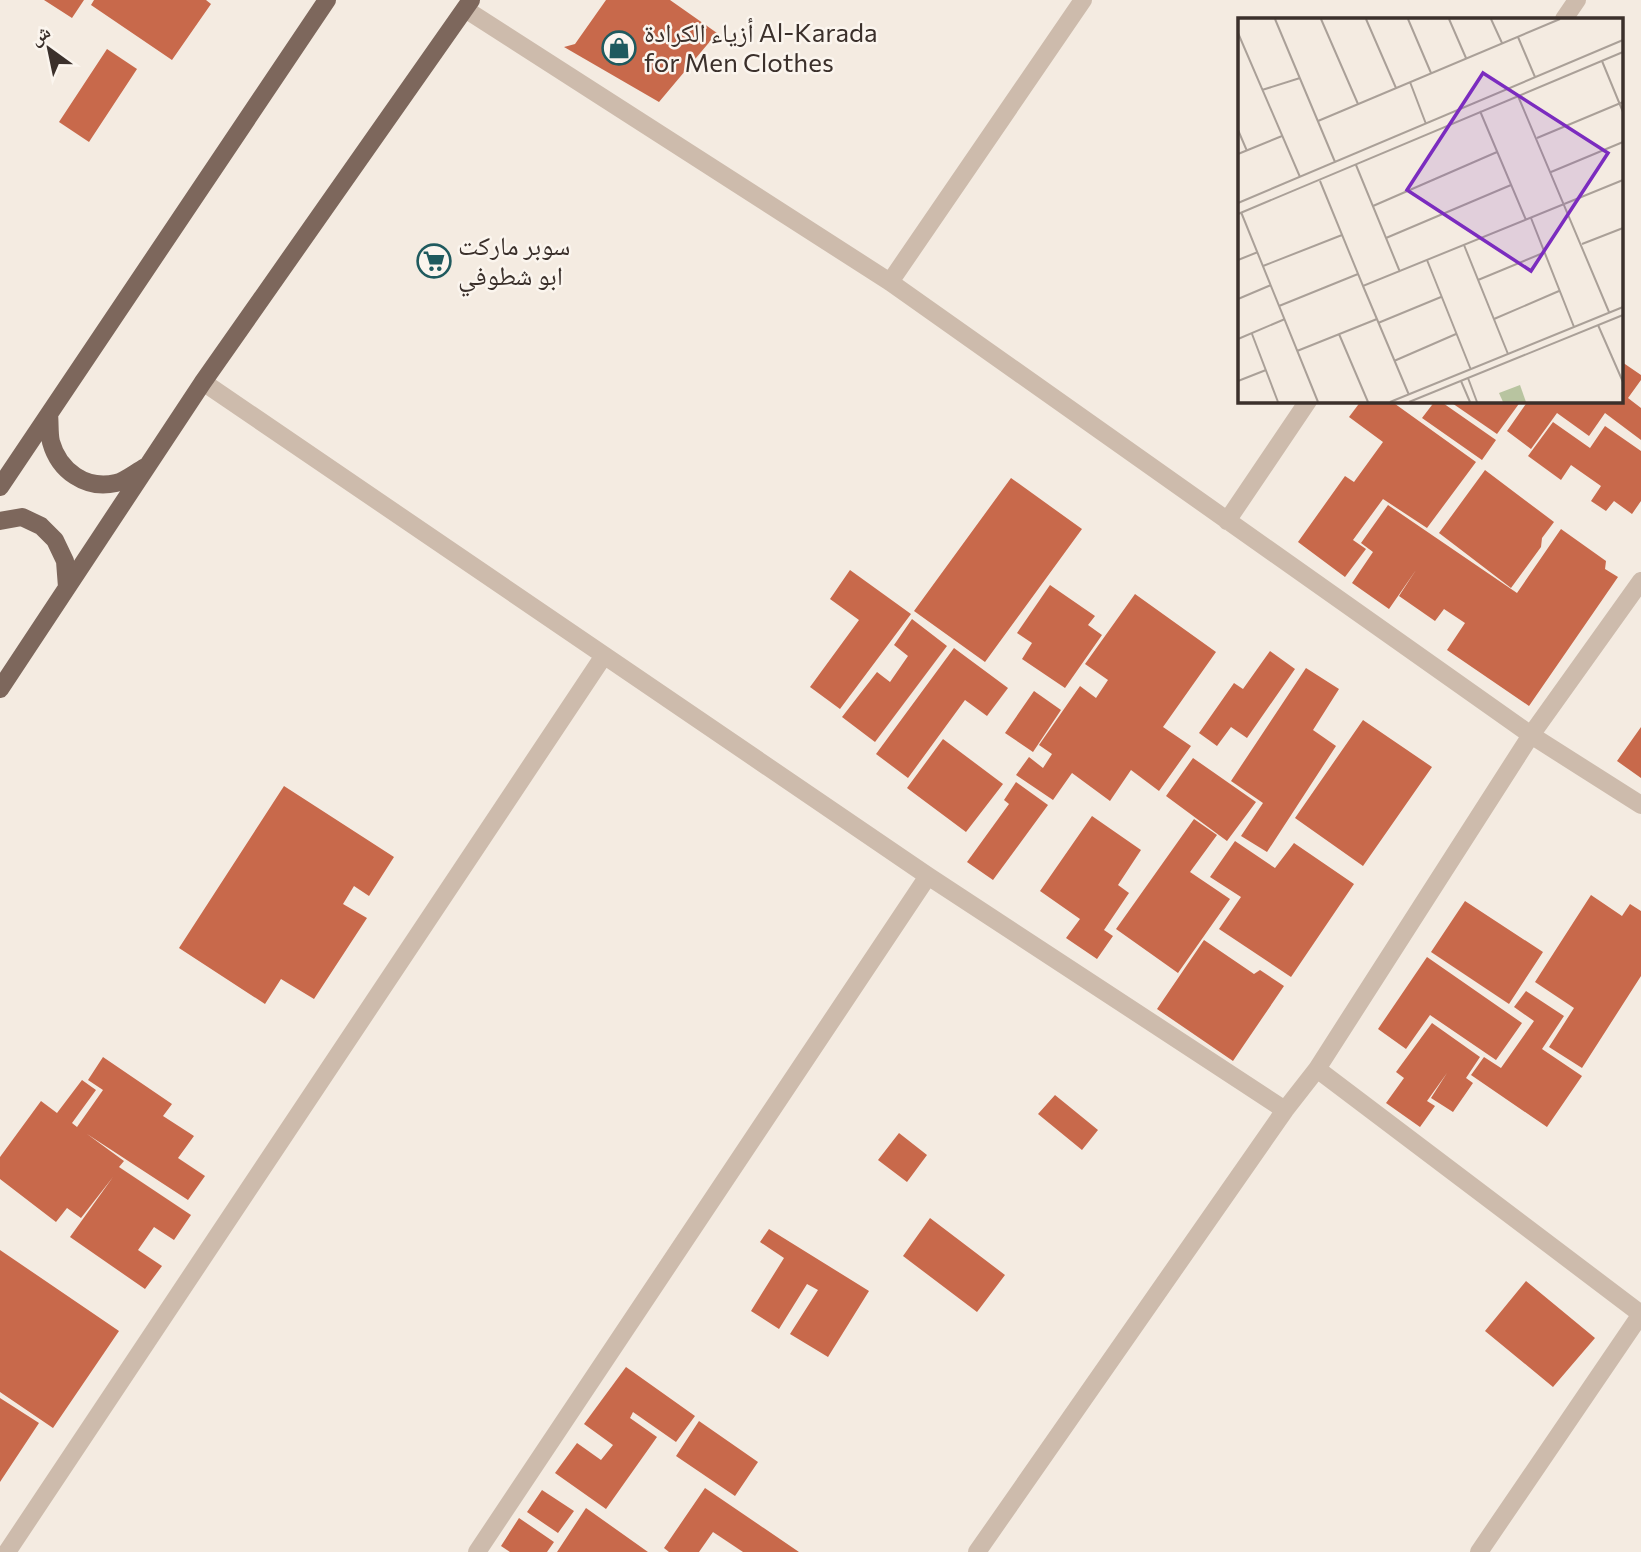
<svg xmlns="http://www.w3.org/2000/svg" width="1641" height="1552" font-family="Commissioner,'Noto Naskh Arabic',sans-serif">
<style>
.building{fill:#c8694b}
.lines{fill:none;stroke-linecap:round;stroke-linejoin:round}
.minor{stroke:#cdbbac;stroke-width:18}
.major{stroke:#7d675c;stroke-width:18}
.labels{text-anchor:middle;stroke-width:5;stroke-linejoin:round;paint-order:stroke}
.poi-label{font-size:26px;fill:#3b302b;stroke:#fbf5ee;text-anchor:start}
.inset-road{fill:none;stroke:#aaa098;stroke-width:2}
.view{fill:#7b2cbf;fill-opacity:0.15;stroke:#7b2cbf;stroke-width:3.5}
.inset-edge{fill:none;stroke:#3b302b;stroke-width:3.5}
</style>
<rect width="100%" height="100%" fill="#f4ebe1"/>
<!-- building -->
<path class="building" d="M 44,0 L 84,0 L 72,18 Z
M 94,0 L 206,0 L 211,4 L 172,60 L 91,5 Z
M 606,0 L 670,0 L 717,33 L 659,102 L 564,47 L 575,44 Z
M 107,49 L 137,69 L 89,142 L 59,122 Z
M 1622,362 L 1641,375 L 1641,380 L 1628,398 L 1641,408 L 1641,440 L 1605,413 L 1589,436 L 1557,413 L 1531,449 L 1507,431 L 1528,401 L 1622,401 Z
M 1361,401 L 1391,401 L 1476,462 L 1427,528 L 1383,499 L 1353,540 L 1366,549 L 1345,577 L 1298,542 L 1345,476 L 1354,482 L 1383,442 L 1349,417 Z
M 1435,401 L 1440,401 L 1496,440 L 1482,460 L 1422,418 Z
M 1449,401 L 1521,401 L 1497,434 Z
M 1553,422 L 1590,448 L 1605,426 L 1641,451 L 1641,501 L 1632,514 L 1614,501 L 1606,511 L 1591,501 L 1601,486 L 1571,465 L 1561,480 L 1528,456 Z
M 1485,470 L 1554,522 L 1542,538 L 1541,547 L 1511,588 L 1439,533 Z
M 1011,478 L 1082,529 L 985,662 L 914,611 Z
M 1388,505 L 1517,593 L 1561,529 L 1606,561 L 1605,569 L 1618,577 L 1529,706 L 1447,650 L 1465,623 L 1444,609 L 1435,621 L 1399,596 L 1416,570 L 1389,609 L 1352,583 L 1373,552 L 1361,543 Z
M 850,570 L 911,614 L 840,709 L 810,687 L 859,620 L 830,599 Z
M 1050,585 L 1095,616 L 1088,625 L 1102,635 L 1065,688 L 1022,659 L 1032,643 L 1017,633 Z
M 1135,594 L 1216,652 L 1163,727 L 1191,746 L 1159,791 L 1131,770 L 1110,801 L 1072,773 L 1053,800 L 1016,775 L 1029,757 L 1043,768 L 1052,754 L 1039,745 L 1080,686 L 1096,698 L 1108,680 L 1085,664 Z
M 912,619 L 947,646 L 875,742 L 842,717 L 877,672 L 890,682 L 908,656 L 894,645 Z
M 954,648 L 1008,688 L 987,716 L 965,700 L 908,778 L 876,754 Z
M 1270,651 L 1295,669 L 1247,738 L 1231,727 L 1217,746 L 1199,733 L 1234,683 L 1243,689 Z
M 1306,668 L 1339,689 L 1313,730 L 1336,746 L 1267,852 L 1241,836 L 1263,803 L 1231,781 Z
M 1034,691 L 1061,710 L 1033,752 L 1005,733 Z
M 1363,720 L 1432,767 L 1363,866 L 1295,818 Z
M 1641,727 L 1641,778 L 1617,761 Z
M 943,739 L 1003,784 L 966,832 L 907,788 Z
M 1193,758 L 1256,802 L 1227,841 L 1166,796 Z
M 1016,782 L 1048,805 L 993,880 L 967,862 L 1009,804 L 1004,800 Z
M 284,786 L 394,857 L 369,896 L 354,886 L 343,904 L 367,918 L 314,999 L 281,979 L 265,1004 L 179,948 Z
M 1092,816 L 1141,850 L 1118,885 L 1129,893 L 1104,930 L 1113,936 L 1097,959 L 1066,938 L 1080,919 L 1040,891 Z
M 1194,819 L 1217,835 L 1190,872 L 1230,899 L 1178,973 L 1116,929 Z
M 1235,841 L 1275,868 L 1294,843 L 1354,884 L 1291,977 L 1219,929 L 1241,897 L 1210,877 Z
M 1591,895 L 1622,916 L 1630,904 L 1641,911 L 1641,976 L 1582,1068 L 1549,1047 L 1574,1008 L 1535,982 Z
M 1465,901 L 1543,952 L 1509,1004 L 1431,952 Z
M 1204,940 L 1254,974 L 1260,970 L 1284,986 L 1233,1061 L 1157,1009 Z
M 1427,957 L 1522,1023 L 1496,1060 L 1430,1015 L 1406,1049 L 1378,1029 Z
M 1526,991 L 1564,1016 L 1542,1049 L 1582,1076 L 1547,1127 L 1471,1075 L 1484,1057 L 1501,1068 L 1534,1021 L 1514,1007 Z
M 1432,1023 L 1480,1057 L 1466,1078 L 1473,1083 L 1453,1112 L 1431,1098 L 1447,1073 L 1427,1101 L 1435,1106 L 1420,1127 L 1386,1103 L 1404,1078 L 1396,1072 Z
M 103,1057 L 172,1104 L 163,1116 L 194,1136 L 178,1158 L 205,1176 L 188,1200 L 87,1134 L 124,1161 L 119,1167 L 191,1215 L 174,1240 L 154,1227 L 138,1250 L 162,1266 L 145,1289 L 70,1237 L 113,1177 L 81,1218 L 67,1208 L 56,1222 L 0,1179 L 0,1157 L 41,1101 L 57,1113 L 82,1080 L 96,1090 L 72,1123 L 77,1127 L 103,1090 L 88,1080 Z
M 1055,1095 L 1098,1130 L 1082,1150 L 1038,1114 Z
M 899,1133 L 927,1155 L 907,1182 L 878,1160 Z
M 930,1218 L 1005,1275 L 977,1312 L 903,1256 Z
M 769,1229 L 869,1291 L 828,1357 L 790,1334 L 818,1290 L 807,1284 L 779,1329 L 751,1311 L 784,1258 L 760,1242 Z
M 0,1250 L 119,1331 L 53,1428 L 0,1392 Z
M 1526,1281 L 1595,1338 L 1553,1387 L 1485,1331 Z
M 626,1367 L 695,1416 L 676,1442 L 633,1412 L 630,1418 L 657,1437 L 606,1509 L 555,1473 L 577,1443 L 601,1460 L 613,1445 L 584,1424 Z
M 0,1398 L 39,1423 L 0,1482 Z
M 699,1421 L 758,1462 L 735,1496 L 676,1456 Z
M 705,1488 L 799,1552 L 743,1552 L 713,1532 L 699,1552 L 669,1552 L 664,1548 Z
M 542,1490 L 574,1511 L 558,1533 L 527,1512 Z
M 586,1508 L 648,1552 L 557,1552 Z
M 519,1518 L 554,1542 L 547,1552 L 510,1552 L 501,1546 Z"/>
<g class="lines">
<!-- minor -->
<path class="minor" d="M 465,9 L 890,282 L 1531,735 L 1641,805
M 1564,19 L 1577,0
M 890,282 L 1083,0
M 203,382 L 928,876 L 1285,1110
M 1227,521 L 1308,401
M 1317,1069 L 1641,1314 L 1479,1552
M 7,1552 L 603,657
M 477,1552 L 928,876
M 977,1552 L 1285,1110 L 1317,1069 L 1531,735 L 1641,581"/>
<!-- major -->
<path class="major" d="M 49,414 C 50,423 49,434 51,442 C 59,471 86,490 116,483 C 125,481 136,472 145,467
M 0,487 L 327,0
M 0,521 L 22,517 L 41,526 L 55,540 L 65,561 L 67,587
M 0,689 L 203,382 L 471,0"/>
</g>
<!-- icons -->
<defs>
<symbol id="shop-ring" viewBox="-11 -11 22 22"><circle r="9.5" fill="#fbf5ee" stroke="#1f5a5e" stroke-width="1.5"/><path d="M-5-2.5h2.3a2.7 3.5 0 0 1 5.4 0H5L5.5 6h-11ZM-1.5-2.5h3a1.5 2.3 0 0 0-3 0Z" fill="#1f5a5e"/></symbol>
<symbol id="supermarket-ring" viewBox="-11 -11 22 22"><circle r="9.5" fill="#fbf5ee" stroke="#1f5a5e" stroke-width="1.5"/><path d="M-6-5.5h2.5l.6 2H6L4.5 2H-2.5L-4.4-4H-6ZM-1.5 3.2a1.3 1.3 0 1 0 .1 0ZM3 3.2a1.3 1.3 0 1 0 .1 0Z" fill="#1f5a5e"/></symbol>
</defs>
<g fill-rule="evenodd">
<use href="#shop-ring" x="600" y="29" width="38" height="38"/>
<use href="#supermarket-ring" x="415" y="242" width="38" height="38"/>
</g>
<g class="labels">
<!-- poi labels -->
<g class="poi-label">
<text x="644" y="42">أزياء الكرادة Al-Karada<tspan x="644" dy="30">for Men Clothes</tspan></text>
<text x="458" y="255">سوبر ماركت<tspan x="458" dy="30">ابو شطوفي</tspan></text>
</g>
</g>
<!-- overview -->
<g transform="translate(1238 18)">
<rect width="385" height="385" fill="#f4ebe1"/>
<path d="M 282,367 L 288,384 L 265,384 L 261,375 Z" fill="#b8c4a0"/>
<path class="inset-road" d="M 37,1 L 97,144M 83,1 L 120,86M 128,1 L 158,70M 170,1 L 193,55M 211,1 L 228,40M 253,1 L 264,25M 0,15 L 62,159M 280,19 L 297,59M 364,43 L 385,94M 172,64 L 188,106M 24,72 L 62,60M 280,78 L 371,294M 242,93 L 288,202M 80,103 L 322,1M 0,112 L 9,133M 299,120 L 385,84M 0,136 L 44,118M 118,147 L 162,254M 313,154 L 385,124M 82,163 L 125,268 L 385,162M 0,185 L 385,22M 135,188 L 259,134M 3,194 L 80,384M 0,196 L 385,34M 293,200 L 336,309M 148,220 L 273,167M 344,226 L 385,210M 226,227 L 270,336M 0,242 L 20,234M 189,242 L 233,352M 25,248 L 104,217M 240,262 L 305,235M 125,268 L 171,377M 0,281 L 33,267M 41,288 L 120,256M 256,301 L 321,273M 140,305 L 203,279M 360,307 L 385,364M 14,316 L 40,384M 101,316 L 130,384M 0,321 L 47,301M 59,333 L 139,301M 156,343 L 218,316M 230,360 L 239,384M 0,363 L 28,352M 223,363 L 232,384M 152,384 L 385,289M 171,384 L 385,297"/>
<path class="view" d="M 245,55 L 370,135 L 293,253 L 169,172 Z"/>
<rect width="385" height="385" class="inset-edge"/>
</g>
<!-- north arrow -->
<g transform="translate(49 49) rotate(327)" stroke="#fbf5ee" stroke-width="5" paint-order="stroke">
<path d="M0-5L12 26L0 18L-12 26Z" fill="#3b302b"/>
<text y="-10" font-size="19" font-weight="bold" text-anchor="middle" fill="#3b302b">ش</text>
</g>
</svg>
